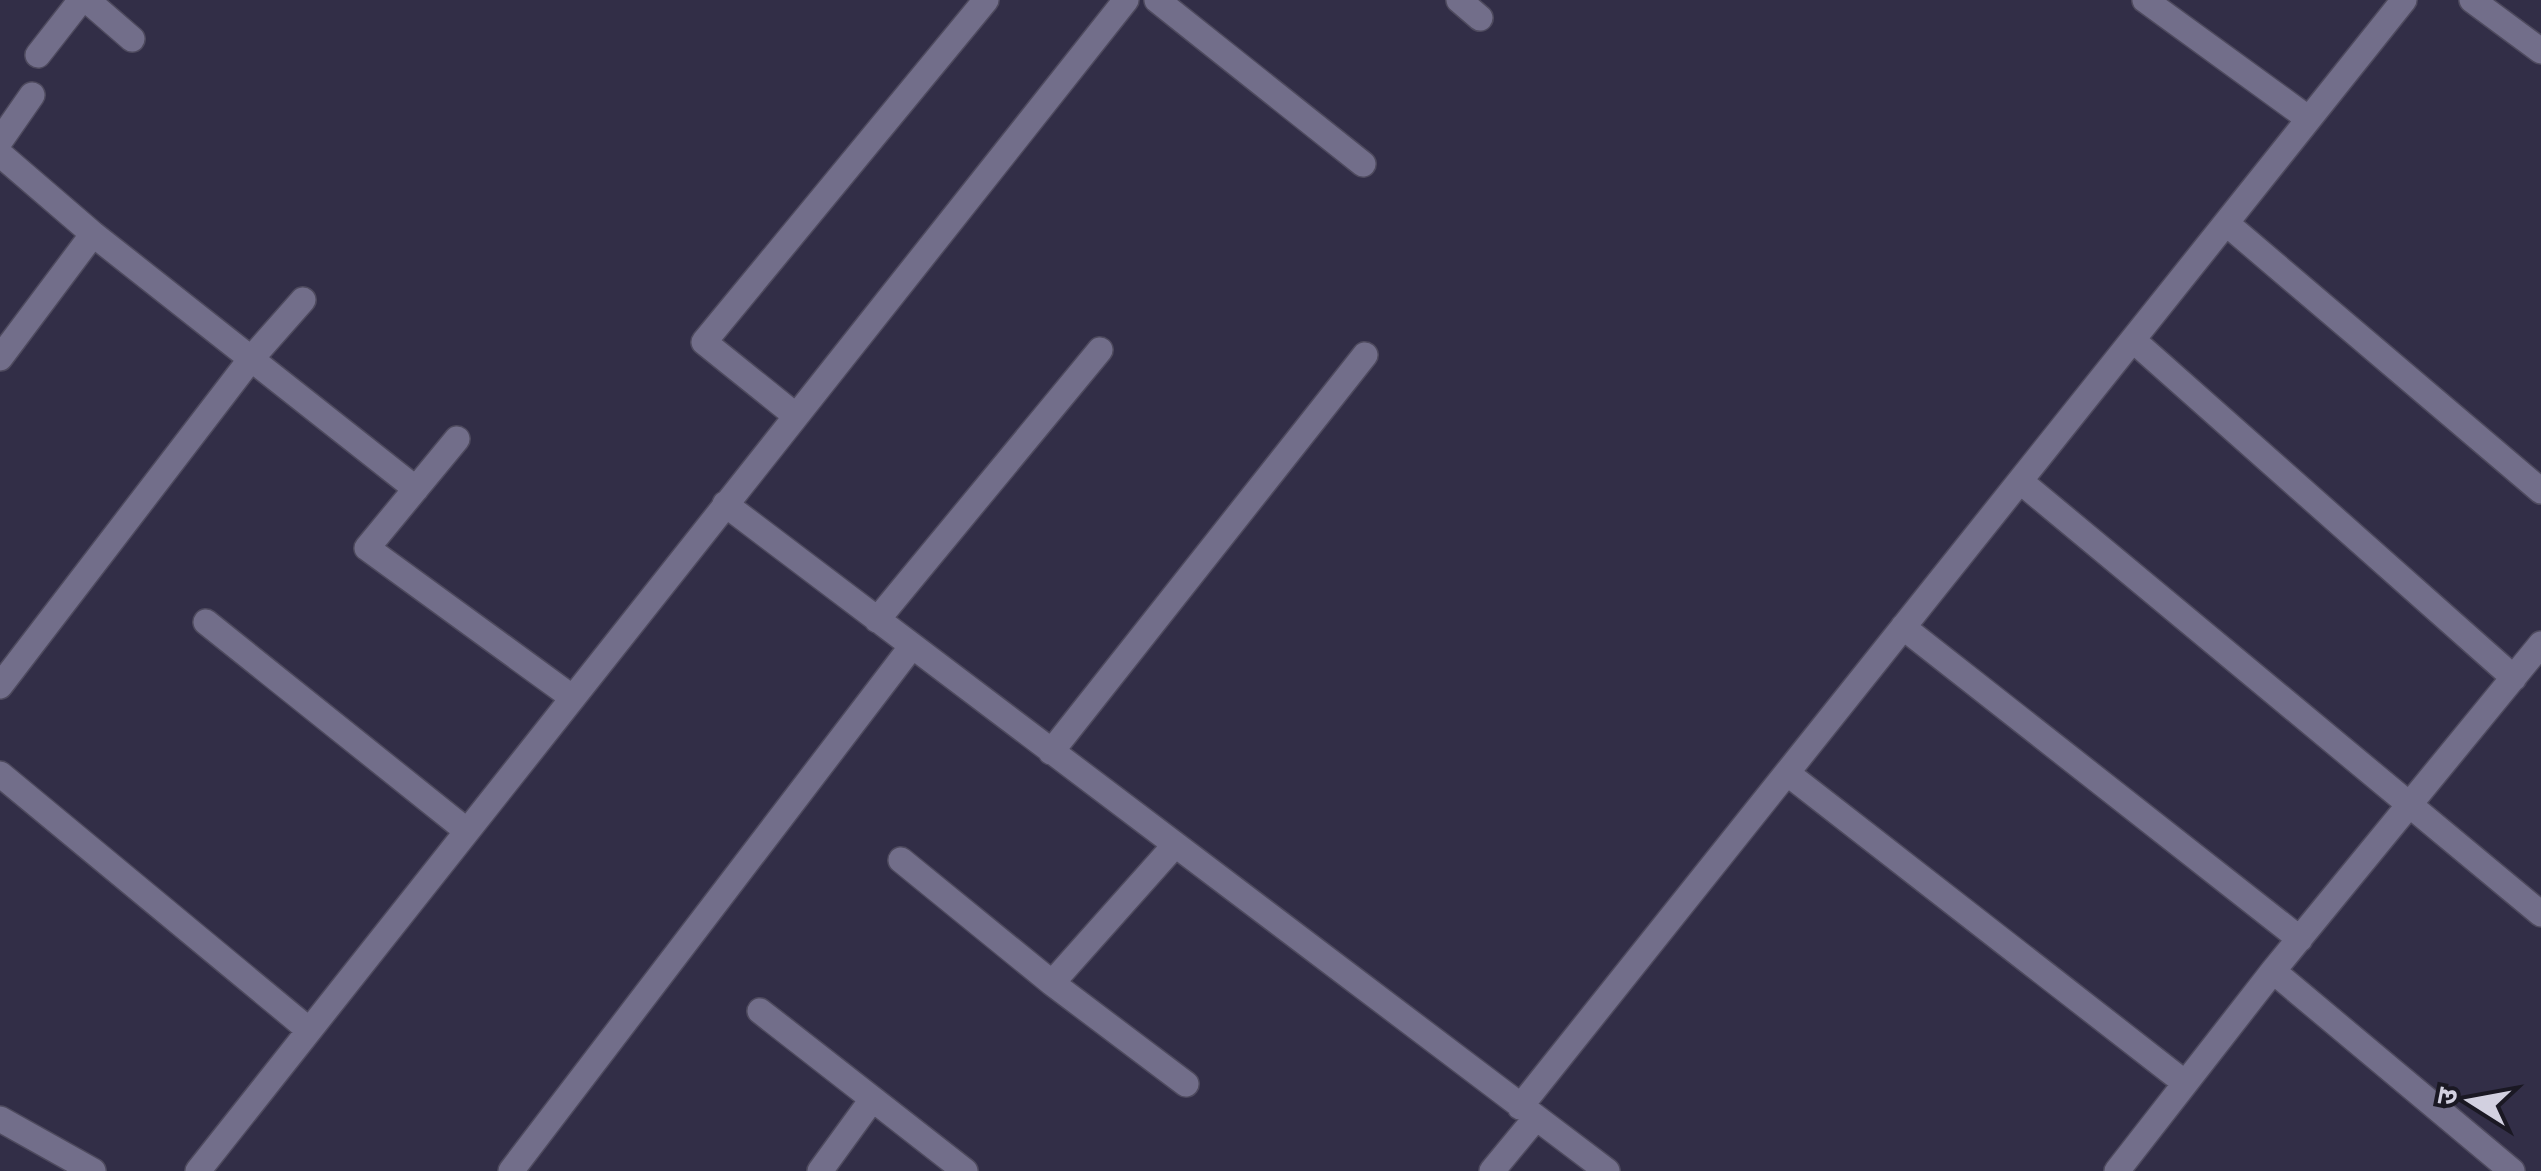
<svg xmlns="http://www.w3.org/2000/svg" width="2541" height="1171" font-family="Inter,'Noto Sans Devanagari',sans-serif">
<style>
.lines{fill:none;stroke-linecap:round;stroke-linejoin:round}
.minor-casing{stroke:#4e4a5e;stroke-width:28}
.minor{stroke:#726e8a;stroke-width:25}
</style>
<rect width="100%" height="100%" fill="#322e47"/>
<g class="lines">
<defs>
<path id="minor" d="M 87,0 L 132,39
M 1157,0 L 1363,164
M 1459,0 L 1480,18
M 2145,0 L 2309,119
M 2472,0 L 2541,51
M 38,55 L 81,0
M 0,141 L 32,95
M 0,154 L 93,234 L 416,489
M 2226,223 L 2541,491
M 2133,340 L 2514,678
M 0,358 L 93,234
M 796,416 L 704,342 L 986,0
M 457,439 L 367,548 L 573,698
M 2020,481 L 2541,914
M 725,504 L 1607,1171
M 877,620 L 1100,350
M 206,622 L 467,831
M 1903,627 L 2300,939
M 0,686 L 250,360 L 303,300
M 1051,752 L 1365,355
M 1787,773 L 2185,1083
M 0,774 L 309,1030
M 901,860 L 1052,983 L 1186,1084
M 2273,971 L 2512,1171
M 1052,983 L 1175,845
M 760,1011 L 965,1171
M 1520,1107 L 2404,0
M 0,1119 L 93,1171
M 198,1171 L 1126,0
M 511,1171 L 912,646
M 820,1171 L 871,1101
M 1492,1171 L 1535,1119
M 2117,1171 L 2273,971 L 2541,644"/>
</defs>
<!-- minor casing -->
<use href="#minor" class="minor-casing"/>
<!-- minor -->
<use href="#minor" class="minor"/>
</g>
<!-- north arrow -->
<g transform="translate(2471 1101) rotate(281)" stroke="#1a1823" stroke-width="8" paint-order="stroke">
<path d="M0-8L18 38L0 25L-18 38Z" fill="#d2d0e0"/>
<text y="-15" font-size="28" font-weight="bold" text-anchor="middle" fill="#d2d0e0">उ</text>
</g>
</svg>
